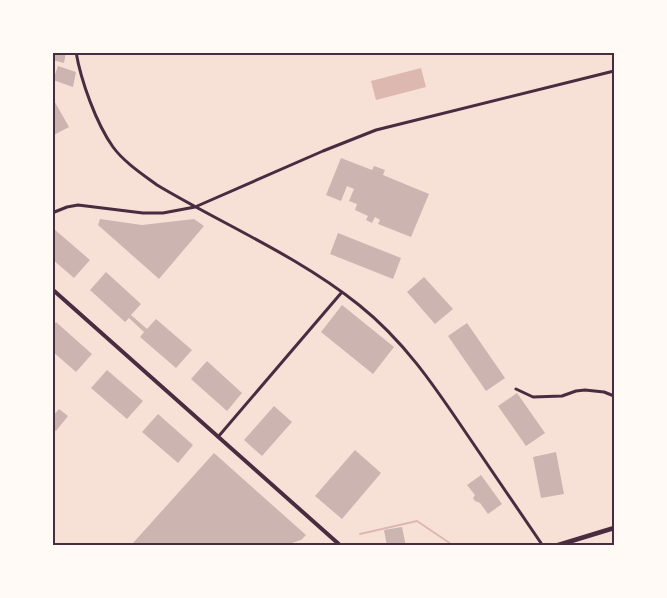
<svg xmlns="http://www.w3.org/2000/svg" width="667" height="598" font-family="'Alegreya Sans',sans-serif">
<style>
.water{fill:#dcb8b0}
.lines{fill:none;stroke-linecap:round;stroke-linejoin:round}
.stream{stroke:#dcb8b0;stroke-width:2}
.building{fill:#ccb4b1}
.minor{stroke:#4a2c40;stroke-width:3}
.tertiary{stroke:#4a2c40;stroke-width:4}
.secondary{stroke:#4a2c40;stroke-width:4.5}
.neatline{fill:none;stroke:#4a2c40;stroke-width:2}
</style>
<rect width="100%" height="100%" fill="#f7e1d7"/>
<!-- water -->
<path class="water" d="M 421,68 L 426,87 L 376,100 L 371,81 Z"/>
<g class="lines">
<!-- stream -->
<path class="stream" d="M 360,534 L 417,521 L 454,546"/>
</g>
<!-- building -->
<path class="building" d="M 52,52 L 66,52 L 64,63 L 52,60 Z
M 58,66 L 76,72 L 73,87 L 53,80 Z
M 52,97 L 69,127 L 52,136 Z
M 341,158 L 372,170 L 374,166 L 385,170 L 383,175 L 429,194 L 411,237 L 378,224 L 380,220 L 375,217 L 372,223 L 366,220 L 368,216 L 355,210 L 357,204 L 349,201 L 354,189 L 347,186 L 341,201 L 326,195 Z
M 100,219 L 142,225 L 194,219 L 204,226 L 159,279 L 98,225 Z
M 54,229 L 90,260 L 74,278 L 52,259 L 52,231 Z
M 338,233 L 401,258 L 393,279 L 330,254 Z
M 106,272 L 141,304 L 131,315 L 147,329 L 156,319 L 192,350 L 176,368 L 140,337 L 144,332 L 129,318 L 125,322 L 90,290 Z
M 424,277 L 453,309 L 435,324 L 407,292 Z
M 342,305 L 394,347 L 373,374 L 321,332 Z
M 56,322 L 92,354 L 76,372 L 52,351 L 52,327 Z
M 467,323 L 505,378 L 486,391 L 448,336 Z
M 207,361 L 242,393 L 227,411 L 191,379 Z
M 107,370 L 143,401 L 127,419 L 91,388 Z
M 517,393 L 545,433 L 526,446 L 498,406 Z
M 274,406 L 292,422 L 262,456 L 244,440 Z
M 59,409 L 68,416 L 56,431 L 52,428 L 52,417 Z
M 158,414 L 193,445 L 178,463 L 142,432 Z
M 355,450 L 381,473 L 342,519 L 315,496 Z
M 556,452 L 564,494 L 541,498 L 533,457 Z
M 214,453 L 233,470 L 306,535 L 301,540 L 283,546 L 134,546 L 133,543 Z
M 481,475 L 502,504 L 488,514 L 480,503 L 475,501 L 473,498 L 475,495 L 467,485 Z
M 402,527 L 406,546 L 387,546 L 384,530 Z"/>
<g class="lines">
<!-- minor -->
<path class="minor" d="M 76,52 C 81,81 96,123 113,147 C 124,162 142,174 157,185 C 224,225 298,256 359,305 C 403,340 433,384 464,430 C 490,468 516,507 543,546
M 52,213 L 67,207 L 78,205 L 143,213 L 163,213 L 195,207 L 323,151 L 376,130 L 614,71
M 516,389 L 533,397 L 562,396 L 576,391 L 585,390 L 604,392 L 614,396
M 218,437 L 342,292"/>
<!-- tertiary -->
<path class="tertiary" d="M 52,289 L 341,546"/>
<!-- secondary -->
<path class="secondary" d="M 555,546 L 614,528"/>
</g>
<!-- border -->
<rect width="667" height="598" fill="none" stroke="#fffaf5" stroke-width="108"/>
<rect x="54" y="54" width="559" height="490" class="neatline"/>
</svg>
